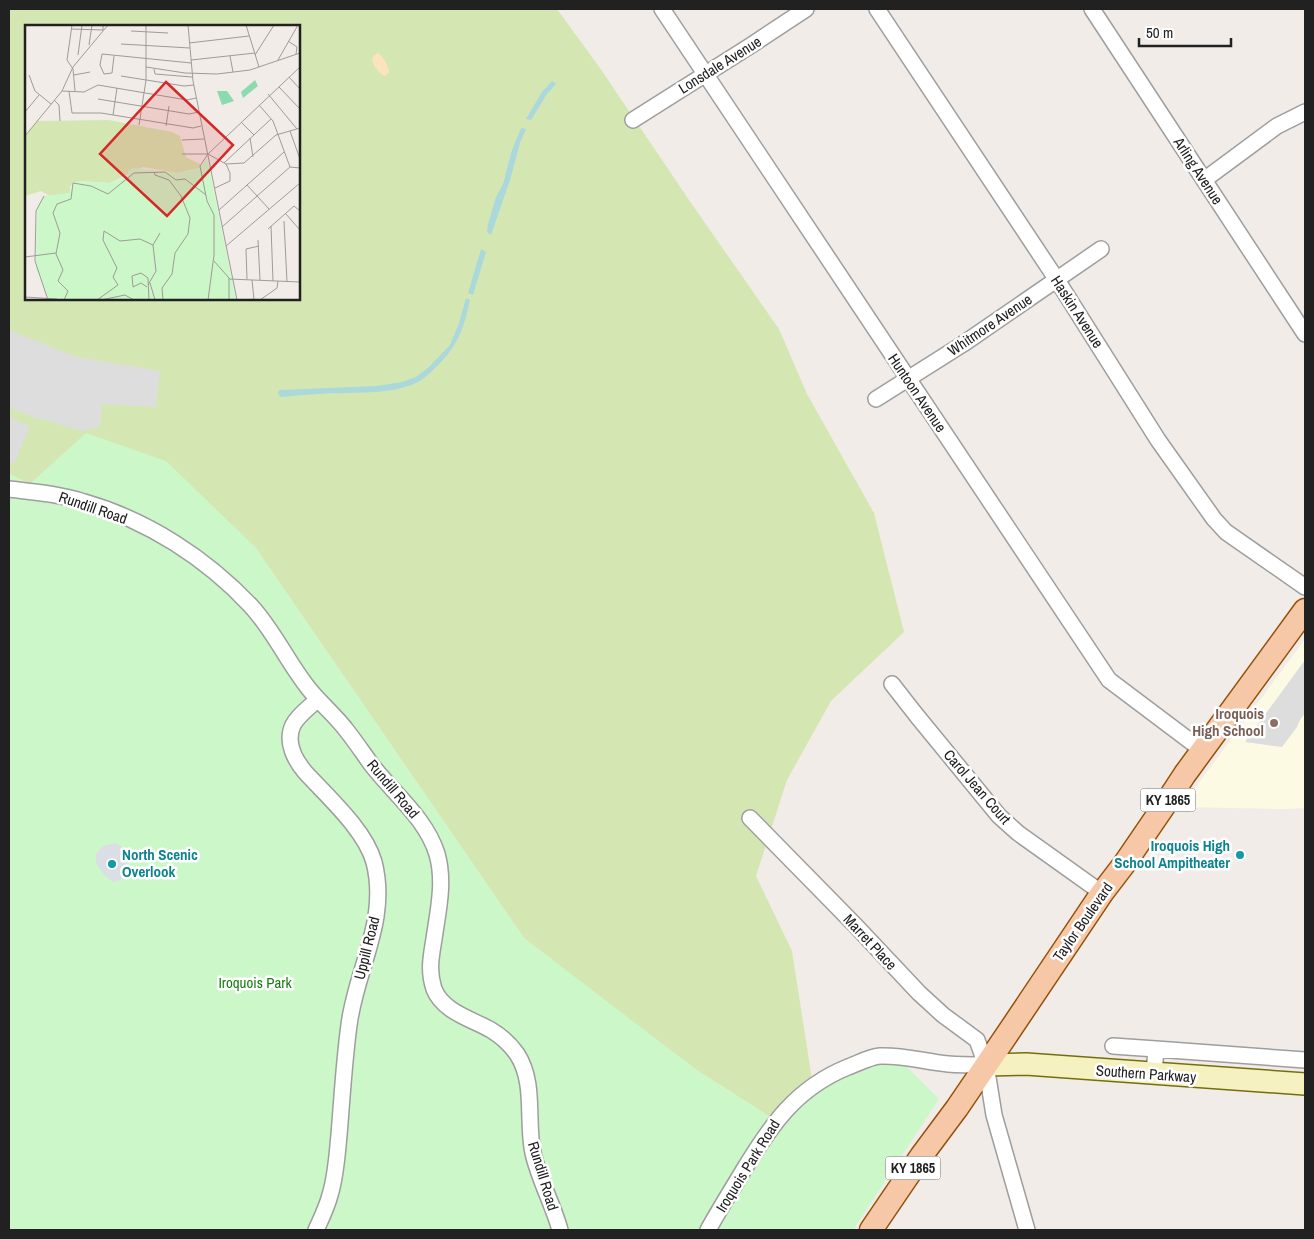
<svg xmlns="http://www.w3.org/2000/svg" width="1314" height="1239" font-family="'Archivo Narrow',sans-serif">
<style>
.education{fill:#fdfae4}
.grass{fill:#d4e7b2;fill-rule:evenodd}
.sand{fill:#fbe4bc}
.park{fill:#ccf7c9}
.parking{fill:#ddd}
.plaza{fill:#dcdee6}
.water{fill:#abd8db}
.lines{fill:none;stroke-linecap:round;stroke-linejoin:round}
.street-casing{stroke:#9e9e9e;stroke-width:18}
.secondary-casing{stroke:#746f0c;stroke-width:24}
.primary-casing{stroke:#945109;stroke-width:25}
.street{stroke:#fff;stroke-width:15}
.secondary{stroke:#f6f1c0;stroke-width:21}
.primary{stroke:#f7c8a7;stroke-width:22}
.education-dot{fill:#8d6e63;stroke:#fff;stroke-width:2}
.culture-dot{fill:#0f9aa8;stroke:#fff;stroke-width:2}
.labels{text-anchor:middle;stroke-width:5;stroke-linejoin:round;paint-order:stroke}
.shield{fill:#fff;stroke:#646464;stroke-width:1}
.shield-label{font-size:14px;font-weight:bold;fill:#212121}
.street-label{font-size:15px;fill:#212121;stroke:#fff}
.education-label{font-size:15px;font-weight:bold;fill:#785e54;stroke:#fff;text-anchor:end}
.culture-label{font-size:15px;font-weight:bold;fill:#0d838f;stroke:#fff;text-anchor:end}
.park-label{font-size:15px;fill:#1a7b13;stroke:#fff}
.inset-road{fill:none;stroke:#9e9b98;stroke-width:1}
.view{fill:#d62828;fill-opacity:0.15;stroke:#d62828;stroke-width:2.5}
.inset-edge{fill:none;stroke:#212121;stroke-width:2.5}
</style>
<rect width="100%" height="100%" fill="#f1ece8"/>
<!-- education -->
<path class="education" d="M 1305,639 L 1305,808 L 1288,809 L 1181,807 Z"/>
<!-- grass -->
<path class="grass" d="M 9,9 L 557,9 L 600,68 L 689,200 L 779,329 L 807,394 L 874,513 L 904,632 L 831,701 L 787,780 L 756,876 L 792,951 L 813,1086 L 775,1120 L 698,1071 L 607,1003 L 524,938 L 255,547 L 86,434 L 30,484 L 9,474 ZM 26,26 L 299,26 L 299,299 L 26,299 Z"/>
<!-- sand -->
<path class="sand" d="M 378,53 C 384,56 388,66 389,72 L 385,76 C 379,74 374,66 372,61 L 374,55 Z"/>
<!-- park -->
<path class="park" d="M 86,433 L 166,461 L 255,547 L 524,938 L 698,1071 L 775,1120 L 838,1071 L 900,1060 L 939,1099 L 853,1230 L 9,1230 L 9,474 L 30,484 Z"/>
<!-- parking -->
<path class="parking" d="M 9,330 L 74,356 L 160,371 L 156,407 L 102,404 L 100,427 L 81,431 L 47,420 L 35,418 L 9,407 Z
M 9,417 L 30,426 L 14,464 L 9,462 Z
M 1305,660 L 1305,713 L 1300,720 L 1297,727 L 1282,747 L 1245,742 Z"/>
<!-- plaza -->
<path class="plaza" d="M 116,843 L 125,849 L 128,857 L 127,865 L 123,879 L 113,882 L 104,875 L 96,863 L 96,854 L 103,846 Z"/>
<!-- water -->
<path class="water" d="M 552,81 L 556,84 L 547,94 L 531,120 L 526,119 L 542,92 Z
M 521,128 L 526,129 L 520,143 L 510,180 L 491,235 L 487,232 L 488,224 L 496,197 L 503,184 L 512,150 Z
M 481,249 L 486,252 L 473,295 L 468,293 Z
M 466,298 L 470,300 C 464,330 456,349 433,370 C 427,376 420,382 411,385 C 390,393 368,392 346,393 C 325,393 303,395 281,397 L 278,394 L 279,390 L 377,386 L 402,382 L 416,377 L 429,367 L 450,345 L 459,323 Z"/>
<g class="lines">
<defs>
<path id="street" d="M 662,9 L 1109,680 L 1202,750
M 877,9 L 1057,280 L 1158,440 L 1214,519 L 1226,532 L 1305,587
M 1092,9 L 1305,334
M 633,120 L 750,46 L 806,9
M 1204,180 L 1277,126 L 1305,112
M 876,399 L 963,344 L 1101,249
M 9,489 C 34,492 59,494 84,502 C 147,520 206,558 251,606 C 274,631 288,663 309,689 C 321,704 336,716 347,731 C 355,741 363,753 371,764 C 393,793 426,818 437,854 C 445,882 438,911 434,939 C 431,957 428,971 434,989 C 443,1012 472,1019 491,1030 C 501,1036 510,1044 517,1054 C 536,1083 526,1121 533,1153 C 539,1180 553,1204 560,1230
M 892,684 L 917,716 L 999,816 L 1018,833 L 1102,893
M 750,818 L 855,925 L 919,993 L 943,1015 L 977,1040 L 986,1065 L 994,1115 L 1027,1230
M 1113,1046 L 1156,1049
M 1154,1074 L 1156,1049 L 1305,1060
M 316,1230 C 321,1219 327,1207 330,1195 C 336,1176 337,1155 339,1135 C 342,1099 344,1062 349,1025 C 356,969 389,921 374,862 C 365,830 328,797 305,772 C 295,760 285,742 293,725 C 298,715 310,707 318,699
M 708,1230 C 719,1210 731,1191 743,1171 C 771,1125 796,1088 848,1067 C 859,1063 869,1057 880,1056 C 904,1055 925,1062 948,1064 C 960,1065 973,1065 986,1065"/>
<path id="secondary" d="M 986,1065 L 1026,1064 L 1305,1084"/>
<path id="primary" d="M 871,1230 L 922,1155 L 957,1108 L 1006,1036 L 1102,893 L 1125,863 L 1166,803 L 1185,774 L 1305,610"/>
</defs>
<!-- street casing -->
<use href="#street" class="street-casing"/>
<!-- secondary casing -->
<use href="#secondary" class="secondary-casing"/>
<!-- primary casing -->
<use href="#primary" class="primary-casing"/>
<!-- street -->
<use href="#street" class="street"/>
<!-- secondary -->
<use href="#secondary" class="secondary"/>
<!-- primary -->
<use href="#primary" class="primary"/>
</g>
<!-- markers -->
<circle class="education-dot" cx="1274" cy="723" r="5"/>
<g class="culture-dot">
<circle cx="1240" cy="855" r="5"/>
<circle cx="112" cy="864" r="5"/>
</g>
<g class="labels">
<!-- shield labels -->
<g class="shield">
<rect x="1140.5" y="788.5" width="55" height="23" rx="4"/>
<rect x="885.5" y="1156.5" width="55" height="23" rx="4"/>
</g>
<g class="shield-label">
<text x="1168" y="805">KY 1865</text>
<text x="913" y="1173">KY 1865</text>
</g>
<!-- street labels -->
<g class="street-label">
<text transform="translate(720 65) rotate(-32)" y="5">Lonsdale Avenue</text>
<text transform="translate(1198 171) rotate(57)" y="5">Arling Avenue</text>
<text transform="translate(1077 312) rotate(57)" y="5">Haskin Avenue</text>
<text transform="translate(990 325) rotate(-34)" y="5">Whitmore Avenue</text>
<text transform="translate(917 393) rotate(56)" y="5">Huntoon Avenue</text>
<text transform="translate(93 508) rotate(19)" y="5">Rundill Road</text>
<text transform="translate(977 787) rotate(49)" y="5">Carol Jean Court</text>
<text transform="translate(393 789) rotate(50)" y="5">Rundill Road</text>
<text transform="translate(1083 922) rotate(-55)" y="5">Taylor Boulevard</text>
<text transform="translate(870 942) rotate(47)" y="5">Marret Place</text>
<text transform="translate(367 948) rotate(-76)" y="5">Uppill Road</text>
<text transform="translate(1146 1074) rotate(4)" y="5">Southern Parkway</text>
<text transform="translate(748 1166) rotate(-58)" y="5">Iroquois Park Road</text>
<text transform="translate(543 1176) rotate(73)" y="5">Rundill Road</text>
</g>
<!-- education labels -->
<g class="education-label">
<text x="1264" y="719">Iroquois<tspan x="1264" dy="17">High School</tspan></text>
</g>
<!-- culture labels -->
<g class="culture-label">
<text x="1230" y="851">Iroquois High<tspan x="1230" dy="17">School Ampitheater</tspan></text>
<text x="122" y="860" text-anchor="start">North Scenic<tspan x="122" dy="17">Overlook</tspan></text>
</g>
<!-- park labels -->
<g class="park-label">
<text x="255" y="988">Iroquois Park</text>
</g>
</g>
<!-- overview -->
<g transform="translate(25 25)">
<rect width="275" height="275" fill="#f1ece8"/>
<path d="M 84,95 L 147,107 L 155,111 L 161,132 L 175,139 L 175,143 L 152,148 L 118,142 L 85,158 L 53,156 L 45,161 L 45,168 L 25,171 L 16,166 L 0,171 L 0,112 L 12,96 Z" fill="#d4e7b2"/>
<path d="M 182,133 L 211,275 L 24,275 L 11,244 L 12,182 L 19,171 L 45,168 L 47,158 L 53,156 L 85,158 L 103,151 L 103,146 L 108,143 L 152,148 L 168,145 L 175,143 Z" fill="#ccf7c9"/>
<path d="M 230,55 L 233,61 L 218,73 L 216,67 ZM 192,66 L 202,66 L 209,76 L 197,80 Z" fill="#8bdab0"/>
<path class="inset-road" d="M 47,0 L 42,35 L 48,44 L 50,66M 163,0 L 168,56 L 212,275M 221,0 L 234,42M 46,4 L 78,5 L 78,0M 106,6 L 143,8M 263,16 L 272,22 L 271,29M 164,18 L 224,11M 96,19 L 165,23M 64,20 L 67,0M 53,30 L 57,0M 230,30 L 249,0M 89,31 L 87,48 L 79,49 L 75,40 L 77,29 L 166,38M 205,31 L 208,47M 166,35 L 230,28M 253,35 L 273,0M 121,42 L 160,48 L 192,49 L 225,45 L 275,28M 129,44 L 130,49 L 167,52M 4,50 L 10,66 L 26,79M 49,50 L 65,47M 96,51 L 159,61 L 169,60M 264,52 L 275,64M 254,62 L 275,84M 37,66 L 59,67 L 73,60 L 162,75 L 171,73M 44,66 L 47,88 L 76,88 L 168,103 L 176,101M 243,69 L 272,104M 73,74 L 164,89 L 174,87M 29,75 L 34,80 L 35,96M 234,80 L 248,96 L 265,142M 0,87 L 14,70M 88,90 L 92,63M 216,97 L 229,110M 114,100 L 121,55 L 121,0M 141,101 L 144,81M 265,106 L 275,134M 0,111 L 37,66 L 48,42 L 83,0M 225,113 L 228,132M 157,115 L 179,114M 157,129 L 183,129M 183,129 L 175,141 L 182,176 L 189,190 L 189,230 L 183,275M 183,129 L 201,139 L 219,138 L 251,110 L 275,103M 183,129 L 275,42M 199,138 L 246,94M 129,147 L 130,150 L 144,155 L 156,171 L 165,193 L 163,209 L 150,228 L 147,249 L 137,263 L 138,275M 222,160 L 244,184M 190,163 L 205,156 L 205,148 L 201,139M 19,171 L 11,186 L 10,236 L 23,275M 194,185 L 259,127M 260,188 L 275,205M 259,196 L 262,257M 246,201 L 248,256M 197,202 L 265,142 L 275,143M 243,204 L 269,181 L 275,186M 233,215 L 235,255M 201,221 L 275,158M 0,232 L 31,228M 189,236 L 204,253 L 204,275M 204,254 L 275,257M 222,254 L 221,224 L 234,221M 227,255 L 229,275M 125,258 L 130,275M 123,260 L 131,246 L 128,220 L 135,208M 122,262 L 116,258 L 108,262 L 107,251 L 116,248 L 123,253 L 124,275M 0,272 L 32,274M 39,275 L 43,266 L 33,256 L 38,245 L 31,229 L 35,208 L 28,188 L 32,179 L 46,174 L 48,158 L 66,161 L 83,169 L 109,148 L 140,147 L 151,155 L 160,154 L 181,170M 72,275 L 93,260 L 88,252 L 92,243 L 78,215 L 79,206 L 95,216 L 115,214 L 128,220M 76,275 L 100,270 L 109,275M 235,275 L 252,263 L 253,256"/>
<path class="view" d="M 141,57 L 208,120 L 142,191 L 75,129 Z"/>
<rect width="275" height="275" class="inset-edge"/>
</g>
<!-- border -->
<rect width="1314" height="1239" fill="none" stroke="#212121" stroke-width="20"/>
<!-- scale -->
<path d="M1139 38v8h92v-8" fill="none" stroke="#212121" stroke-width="2.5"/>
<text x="1146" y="38" font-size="15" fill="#212121" stroke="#ffffff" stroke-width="4" paint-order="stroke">50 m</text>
</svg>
